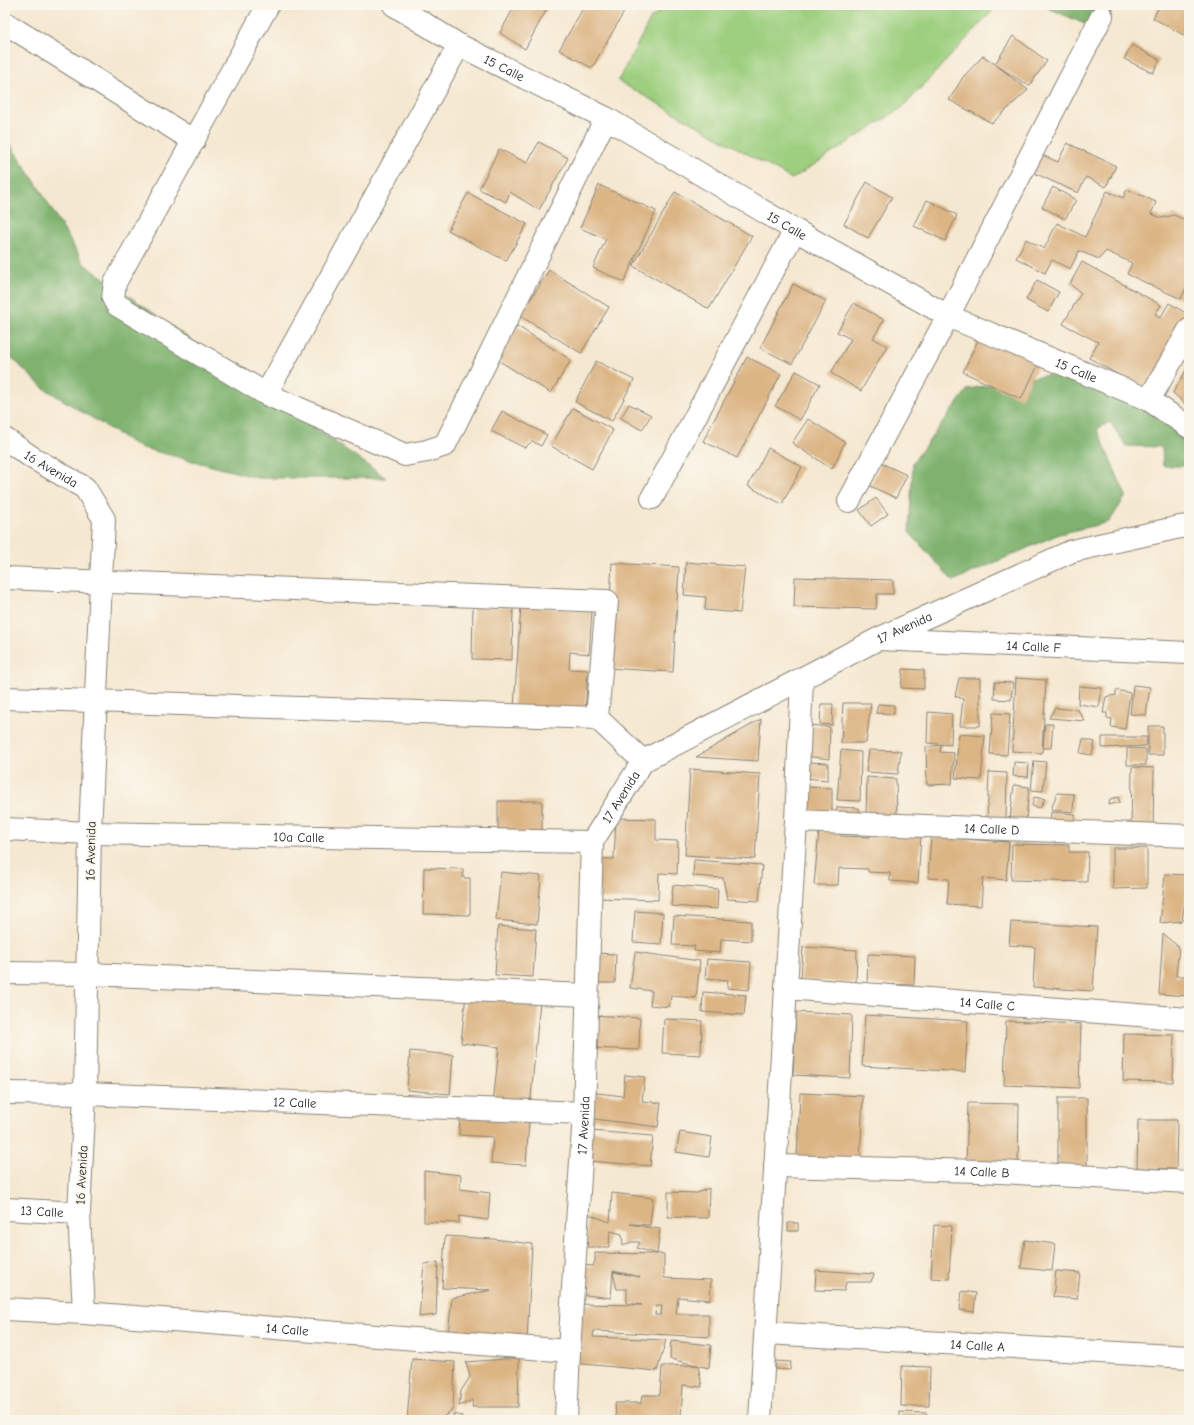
<svg xmlns="http://www.w3.org/2000/svg" width="1194" height="1425" font-family="'Comic Neue',sans-serif">
<style>
.green{fill:#9dcf7f;stroke:#5c764e}
.forest{fill:#7eb26e;stroke:#4d6745}
.building{fill:#dcb585;fill-rule:evenodd}
.lines{fill:none;stroke-linecap:round;stroke-linejoin:round}
.street-casing{stroke:#888276;stroke-width:24}
.secondary-casing{stroke:#888276;stroke-width:24}
.street{stroke:#fff;stroke-width:22}
.secondary{stroke:#fff;stroke-width:22}
.labels{text-anchor:middle;stroke-width:3.5;stroke-linejoin:round;paint-order:stroke}
.street-label{font-size:13px;fill:#1c1c1c;stroke:#fbf7ec}
</style>
<rect width="100%" height="100%" fill="#fbf7ec"/>
<filter id="ink" filterUnits="userSpaceOnUse"><feTurbulence type="fractalNoise" baseFrequency=".025" numOctaves="2"/><feDisplacementMap in="SourceGraphic" scale="8" xChannelSelector="R" yChannelSelector="G"/><feConvolveMatrix kernelMatrix="1 2 1 2 8 2 1 2 1" color-interpolation-filters="sRGB"/></filter>
<filter id="wash" filterUnits="userSpaceOnUse"><feTurbulence type="fractalNoise" baseFrequency=".012" numOctaves="4" result="noise"/><feDisplacementMap in="SourceGraphic" scale="16" xChannelSelector="R" yChannelSelector="G"/><feGaussianBlur stdDeviation="0.9" result="paint"/><feColorMatrix in="noise" values="0 0 0 0 0 0 0 0 0 0 0 0 0 0 0 0 0 1.4 0 .05"/><feComposite in="paint" operator="in"/></filter>
<g filter="url(#wash)">
<rect width="100%" height="100%" fill="#f5e8d1"/>
<!-- green -->
<path class="green" d="M 667,5 L 998,5 L 903,107 L 792,179 L 618,81 L 651,18 Z"/>
<!-- forest -->
<path class="forest" d="M 1041,5 L 1115,5 L 1101,31 Z
M 5,137 L 36,183 L 84,264 L 386,478 L 258,478 L 139,447 L 42,387 L 5,351 Z
M 1048,375 L 1104,388 L 1182,428 L 1189,459 L 1189,466 L 1163,466 L 1162,447 L 1126,446 L 1110,422 L 1097,429 L 1126,496 L 1109,522 L 1059,534 L 953,581 L 909,532 L 913,462 L 968,389 Z"/>
<g id="blocks">
<!-- building -->
<path class="building" d="M 515,5 L 549,5 L 525,49 L 500,33 Z
M 585,5 L 628,5 L 592,68 L 559,50 Z
M 1160,5 L 1184,5 L 1189,8 L 1189,38 L 1153,18 Z
M 1013,36 L 1047,61 L 1029,86 L 996,65 L 1028,90 L 992,123 L 949,100 L 963,77 L 983,56 L 995,64 Z
M 1132,45 L 1160,60 L 1153,73 L 1124,59 Z
M 539,142 L 568,158 L 539,210 L 510,192 L 506,202 L 479,189 L 499,149 L 527,163 Z
M 1067,143 L 1116,166 L 1106,187 L 1086,177 L 1078,193 L 1032,172 L 1040,154 L 1058,162 Z
M 867,182 L 892,197 L 868,238 L 844,224 Z
M 599,185 L 656,211 L 624,282 L 593,268 L 606,239 L 580,228 Z
M 1053,187 L 1076,200 L 1065,219 L 1042,207 Z
M 1127,189 L 1156,202 L 1151,214 L 1162,218 L 1174,215 L 1189,222 L 1189,281 L 1181,299 L 1127,274 L 1132,263 L 1106,251 L 1099,259 L 1079,251 L 1070,269 L 1052,260 L 1045,273 L 1016,258 L 1026,239 L 1044,249 L 1057,223 L 1085,237 L 1107,191 L 1123,198 Z
M 675,192 L 752,236 L 709,309 L 633,266 Z
M 468,193 L 527,224 L 506,261 L 448,230 Z
M 927,200 L 957,215 L 945,241 L 914,226 Z
M 1082,262 L 1161,305 L 1155,314 L 1160,318 L 1169,303 L 1189,315 L 1189,317 L 1147,391 L 1089,358 L 1098,342 L 1063,324 L 1081,293 L 1070,284 Z
M 549,270 L 609,307 L 581,353 L 520,316 Z
M 1037,280 L 1059,292 L 1048,312 L 1026,300 Z
M 793,284 L 826,301 L 792,364 L 760,348 Z
M 854,303 L 884,320 L 873,338 L 887,346 L 861,391 L 831,373 L 851,339 L 837,332 Z
M 517,326 L 571,360 L 551,393 L 496,359 Z
M 981,334 L 1040,362 L 1021,399 L 963,372 Z
M 747,357 L 781,374 L 737,458 L 703,441 Z
M 596,361 L 634,380 L 612,421 L 575,402 Z
M 1189,365 L 1189,407 L 1173,393 Z
M 796,371 L 820,384 L 800,420 L 775,406 Z
M 629,404 L 651,415 L 642,430 L 621,418 Z
M 573,408 L 613,430 L 592,469 L 551,446 Z
M 502,411 L 547,435 L 541,446 L 532,441 L 525,448 L 491,431 Z
M 808,419 L 845,442 L 832,469 L 792,443 Z
M 768,448 L 802,467 L 782,504 L 748,486 Z
M 881,463 L 907,475 L 896,498 L 870,486 Z
M 876,498 L 888,514 L 871,526 L 859,510 Z
M 686,562 L 745,567 L 740,613 L 705,610 L 706,597 L 684,595 Z
M 612,563 L 679,567 L 673,672 L 606,668 Z
M 795,577 L 893,580 L 893,594 L 877,594 L 876,609 L 794,607 Z
M 473,606 L 513,607 L 512,660 L 472,659 Z
M 521,606 L 592,611 L 589,654 L 570,652 L 569,669 L 588,670 L 585,712 L 514,707 Z
M 903,669 L 924,670 L 924,689 L 901,688 Z
M 959,678 L 980,678 L 980,726 L 960,726 L 963,699 L 955,696 Z
M 1016,678 L 1046,680 L 1042,753 L 1012,751 Z
M 995,682 L 1013,683 L 1011,700 L 994,699 Z
M 1133,685 L 1150,687 L 1146,715 L 1130,714 Z
M 1079,686 L 1102,688 L 1099,707 L 1078,704 Z
M 1116,690 L 1130,693 L 1125,729 L 1111,727 L 1112,719 L 1107,718 L 1107,713 L 1103,713 L 1106,697 L 1116,695 Z
M 843,703 L 871,703 L 866,743 L 841,743 Z
M 821,704 L 833,704 L 832,725 L 820,724 Z
M 878,704 L 894,705 L 894,714 L 876,713 Z
M 1055,708 L 1078,710 L 1085,721 L 1049,718 Z
M 928,712 L 952,714 L 951,745 L 927,743 Z
M 993,713 L 1010,714 L 1007,755 L 990,754 Z
M 761,719 L 758,761 L 696,757 Z
M 1045,724 L 1053,724 L 1051,748 L 1043,748 Z
M 808,725 L 830,727 L 829,759 L 805,756 Z
M 1148,726 L 1163,726 L 1163,755 L 1148,755 Z
M 959,734 L 985,736 L 981,780 L 955,778 Z
M 1102,737 L 1147,737 L 1146,746 L 1102,748 Z
M 1083,739 L 1095,742 L 1092,755 L 1080,753 Z
M 941,745 L 940,752 L 954,753 L 952,784 L 927,785 L 926,747 Z
M 1127,748 L 1146,749 L 1146,765 L 1127,765 Z
M 841,750 L 861,752 L 860,801 L 837,800 Z
M 869,750 L 901,751 L 898,774 L 866,772 Z
M 1034,761 L 1046,762 L 1043,791 L 1031,790 Z
M 806,762 L 828,763 L 828,780 L 804,778 Z
M 1014,762 L 1029,763 L 1028,777 L 1013,776 Z
M 1132,767 L 1154,768 L 1153,830 L 1131,830 Z
M 690,769 L 760,774 L 755,859 L 685,855 Z
M 989,772 L 1007,773 L 1006,821 L 987,820 Z
M 867,777 L 896,779 L 897,819 L 866,818 Z
M 1014,785 L 1029,787 L 1026,821 L 1010,819 Z
M 803,787 L 832,788 L 832,813 L 802,813 Z
M 1057,793 L 1074,794 L 1073,812 L 1051,810 Z
M 1034,797 L 1045,799 L 1040,808 L 1032,806 Z
M 1118,797 L 1120,802 L 1109,805 L 1110,799 Z
M 498,801 L 542,801 L 542,833 L 498,833 Z
M 837,807 L 859,808 L 860,819 L 836,818 Z
M 1051,812 L 1075,814 L 1074,830 L 1050,829 Z
M 616,818 L 656,819 L 656,840 L 678,841 L 677,874 L 659,873 L 658,900 L 597,898 L 598,859 L 614,859 Z
M 819,831 L 840,833 L 840,836 L 870,837 L 870,832 L 921,835 L 918,883 L 890,881 L 890,873 L 868,872 L 868,869 L 839,868 L 838,885 L 814,885 Z
M 931,837 L 1009,842 L 1006,880 L 983,878 L 981,906 L 947,904 L 949,879 L 928,878 Z
M 1012,844 L 1069,845 L 1069,852 L 1088,852 L 1087,882 L 1011,880 Z
M 1113,848 L 1147,848 L 1147,888 L 1113,889 Z
M 694,860 L 762,865 L 759,901 L 727,899 L 723,878 L 693,876 Z
M 424,868 L 463,869 L 463,878 L 470,878 L 470,915 L 423,914 Z
M 501,872 L 541,876 L 537,924 L 496,920 Z
M 1165,874 L 1189,875 L 1182,921 L 1160,923 Z
M 673,885 L 718,889 L 717,909 L 671,906 Z
M 635,911 L 663,913 L 661,944 L 633,942 Z
M 674,916 L 751,921 L 751,941 L 721,939 L 720,953 L 694,951 L 695,946 L 672,945 Z
M 1011,922 L 1097,927 L 1093,991 L 1033,987 L 1035,947 L 1009,945 Z
M 498,926 L 536,929 L 533,977 L 495,975 Z
M 1163,934 L 1179,947 L 1176,976 L 1189,976 L 1189,996 L 1159,994 Z
M 803,947 L 857,950 L 856,983 L 801,980 Z
M 635,952 L 700,961 L 696,998 L 671,996 L 669,1007 L 650,1005 L 652,991 L 630,988 Z
M 593,953 L 616,954 L 615,983 L 592,983 Z
M 868,954 L 915,956 L 914,985 L 867,984 Z
M 707,959 L 751,962 L 749,990 L 727,988 L 728,980 L 705,978 Z
M 703,992 L 746,995 L 744,1015 L 702,1012 Z
M 466,994 L 540,1001 L 530,1107 L 493,1104 L 499,1047 L 461,1043 Z
M 796,1012 L 852,1015 L 850,1078 L 793,1075 Z
M 593,1015 L 640,1018 L 639,1050 L 591,1048 Z
M 865,1015 L 968,1021 L 965,1072 L 862,1066 Z
M 664,1019 L 702,1021 L 701,1055 L 662,1053 Z
M 1006,1021 L 1081,1024 L 1079,1088 L 1004,1085 Z
M 1124,1034 L 1174,1035 L 1173,1082 L 1123,1081 Z
M 410,1051 L 453,1055 L 450,1094 L 407,1090 Z
M 625,1075 L 645,1077 L 642,1101 L 661,1103 L 658,1127 L 586,1118 L 589,1092 L 623,1096 Z
M 800,1093 L 863,1096 L 860,1162 L 797,1159 Z
M 1188,1097 L 1189,1097 L 1189,1182 L 1185,1182 Z
M 1058,1098 L 1087,1098 L 1087,1169 L 1058,1169 Z
M 968,1103 L 1019,1104 L 1018,1166 L 966,1165 Z
M 460,1116 L 529,1121 L 526,1165 L 491,1163 L 493,1137 L 459,1135 Z
M 1138,1120 L 1177,1120 L 1176,1169 L 1137,1168 Z
M 591,1131 L 653,1136 L 650,1166 L 588,1161 Z
M 680,1132 L 712,1137 L 709,1157 L 676,1152 Z
M 424,1171 L 461,1175 L 460,1189 L 490,1193 L 488,1220 L 459,1216 L 459,1223 L 424,1222 Z
M 709,1188 L 708,1218 L 668,1217 L 668,1192 L 697,1193 Z
M 612,1193 L 653,1198 L 650,1225 L 630,1224 L 660,1229 L 657,1254 L 637,1248 L 640,1242 L 631,1242 L 623,1246 L 622,1234 L 610,1231 L 609,1247 L 587,1247 L 588,1214 L 610,1222 Z
M 788,1223 L 798,1223 L 798,1231 L 788,1231 Z
M 934,1225 L 952,1226 L 949,1279 L 931,1278 Z
M 445,1236 L 493,1239 L 532,1244 L 527,1340 L 448,1334 L 452,1298 L 491,1290 L 442,1288 Z
M 1025,1240 L 1055,1244 L 1052,1271 L 1021,1268 Z
M 595,1253 L 664,1254 L 664,1278 L 711,1280 L 710,1300 L 678,1297 L 676,1314 L 709,1314 L 709,1337 L 594,1331 L 593,1337 L 666,1340 L 657,1371 L 573,1363 L 576,1304 L 642,1305 L 627,1303 L 627,1289 L 617,1289 L 613,1272 L 611,1298 L 578,1294 L 580,1265 L 593,1266 L 595,1261 ZM 613,1271 L 640,1277 L 613,1272 ZM 656,1306 L 662,1306 L 661,1315 L 655,1315 Z
M 438,1262 L 436,1315 L 419,1317 L 424,1264 Z
M 816,1270 L 874,1274 L 871,1282 L 846,1282 L 844,1291 L 815,1290 Z
M 1056,1271 L 1080,1273 L 1077,1299 L 1053,1297 Z
M 962,1291 L 976,1293 L 974,1312 L 960,1310 Z
M 671,1341 L 711,1345 L 709,1368 L 670,1359 Z
M 519,1358 L 518,1407 L 472,1407 L 473,1400 L 459,1406 L 461,1391 L 470,1377 L 466,1362 Z
M 412,1359 L 455,1362 L 453,1409 L 440,1420 L 407,1420 Z
M 775,1361 L 791,1362 L 790,1370 L 775,1369 Z
M 698,1365 L 702,1387 L 683,1385 L 681,1416 L 659,1420 L 616,1419 L 615,1403 L 641,1403 L 642,1395 L 660,1395 L 662,1366 Z
M 902,1366 L 930,1367 L 929,1406 L 901,1406 Z
M 900,1412 L 927,1413 L 927,1420 L 900,1420 Z
M 453,1414 L 462,1416 L 462,1420 L 453,1420 Z"/>
</g>
</g>
<g filter="url(#ink)">
<use href="#blocks" fill-opacity="0" stroke="#888276" stroke-width="1"/>
<g class="lines">
<defs>
<g id="street">
<path d="M 268,5 L 115,283 L 113,298 L 117,305 L 266,394 L 405,455 L 427,451 L 445,445 L 606,118"/>
<path id="s1" d="M 394,5 L 459,45 L 606,118 L 795,230 L 948,316 L 1149,400 L 1189,427"/>
<path d="M 5,23 L 194,141"/>
<path d="M 266,394 L 459,45"/>
<path d="M 1149,400 L 1189,330"/>
<path id="s2" d="M 5,439 L 33,458 L 85,488 L 104,519 L 101,581 L 90,833 L 85,1094 L 79,1213 L 84,1313"/>
<path d="M 652,498 L 795,230"/>
<path d="M 849,501 L 948,316 L 1102,16"/>
<path d="M 5,578 L 607,601 L 597,718 L 643,761"/>
<path id="s3" d="M 878,639 L 1189,653"/>
<path d="M 5,698 L 597,718"/>
<path id="s4" d="M 796,821 L 1189,836"/>
<path d="M 5,973 L 88,974 L 587,995"/>
<path id="s5" d="M 786,988 L 1189,1019"/>
<path id="s6" d="M 5,1093 L 85,1094 L 584,1113"/>
<path id="s7" d="M 775,1166 L 980,1171 L 1189,1182"/>
<path id="s8" d="M 5,1209 L 79,1213"/>
<path id="s9" d="M 5,1309 L 84,1313 L 569,1351"/>
<path id="s10" d="M 766,1333 L 1189,1357"/>
<path d="M 760,1420 L 796,821 L 802,679"/>
</g>
<g id="secondary">
<path id="s11" d="M 5,829 L 90,833 L 592,842"/>
<path id="s12" d="M 566,1420 L 569,1351 L 584,1113 L 592,842 L 643,761 L 878,639 L 1072,551 L 1180,527 L 1189,526"/>
</g>
</defs>
<!-- street casing -->
<use href="#street" class="street-casing"/>
<!-- secondary casing -->
<use href="#secondary" class="secondary-casing"/>
<!-- street -->
<use href="#street" class="street"/>
<!-- secondary -->
<use href="#secondary" class="secondary"/>
</g>
</g>
<g class="labels">
<!-- street labels -->
<g class="street-label">
<text dy="5" stroke="none"><textPath href="#s1" startOffset="127">15 Calle</textPath></text>
<text dy="5" stroke="none"><textPath href="#s1" startOffset="451">15 Calle</textPath></text>
<text dy="5" stroke="none"><textPath href="#s1" startOffset="775">15 Calle</textPath></text>
<text dy="5" stroke="none"><textPath href="#s2" startOffset="55">16 Avenida</textPath></text>
<text dy="5" stroke="none"><textPath href="#s12" startOffset="968">17 Avenida</textPath></text>
<text dy="5" stroke="none"><textPath href="#s3" startOffset="156">14 Calle F</textPath></text>
<text dy="5" stroke="none"><textPath href="#s12" startOffset="632">17 Avenida</textPath></text>
<text dy="5" stroke="none"><textPath href="#s4" startOffset="196">14 Calle D</textPath></text>
<text dy="5" stroke="none"><textPath href="#s11" startOffset="294">10a Calle</textPath></text>
<text transform="translate(90 851) rotate(-89)" y="5">16 Avenida</text>
<text dy="5" stroke="none"><textPath href="#s5" startOffset="202">14 Calle C</textPath></text>
<text dy="5" stroke="none"><textPath href="#s6" startOffset="290">12 Calle</textPath></text>
<text dy="5" stroke="none"><textPath href="#s12" startOffset="295">17 Avenida</textPath></text>
<text dy="5" stroke="none"><textPath href="#s7" startOffset="207">14 Calle B</textPath></text>
<text transform="translate(81 1175) rotate(-87)" y="5">16 Avenida</text>
<text dy="5" stroke="none"><textPath href="#s8" startOffset="37">13 Calle</textPath></text>
<text dy="5" stroke="none"><textPath href="#s9" startOffset="283">14 Calle</textPath></text>
<text dy="5" stroke="none"><textPath href="#s10" startOffset="212">14 Calle A</textPath></text>
</g>
</g>
<!-- margin -->
<rect width="1194" height="1425" fill="none" stroke="#fbf7ec" stroke-width="20"/>
</svg>
